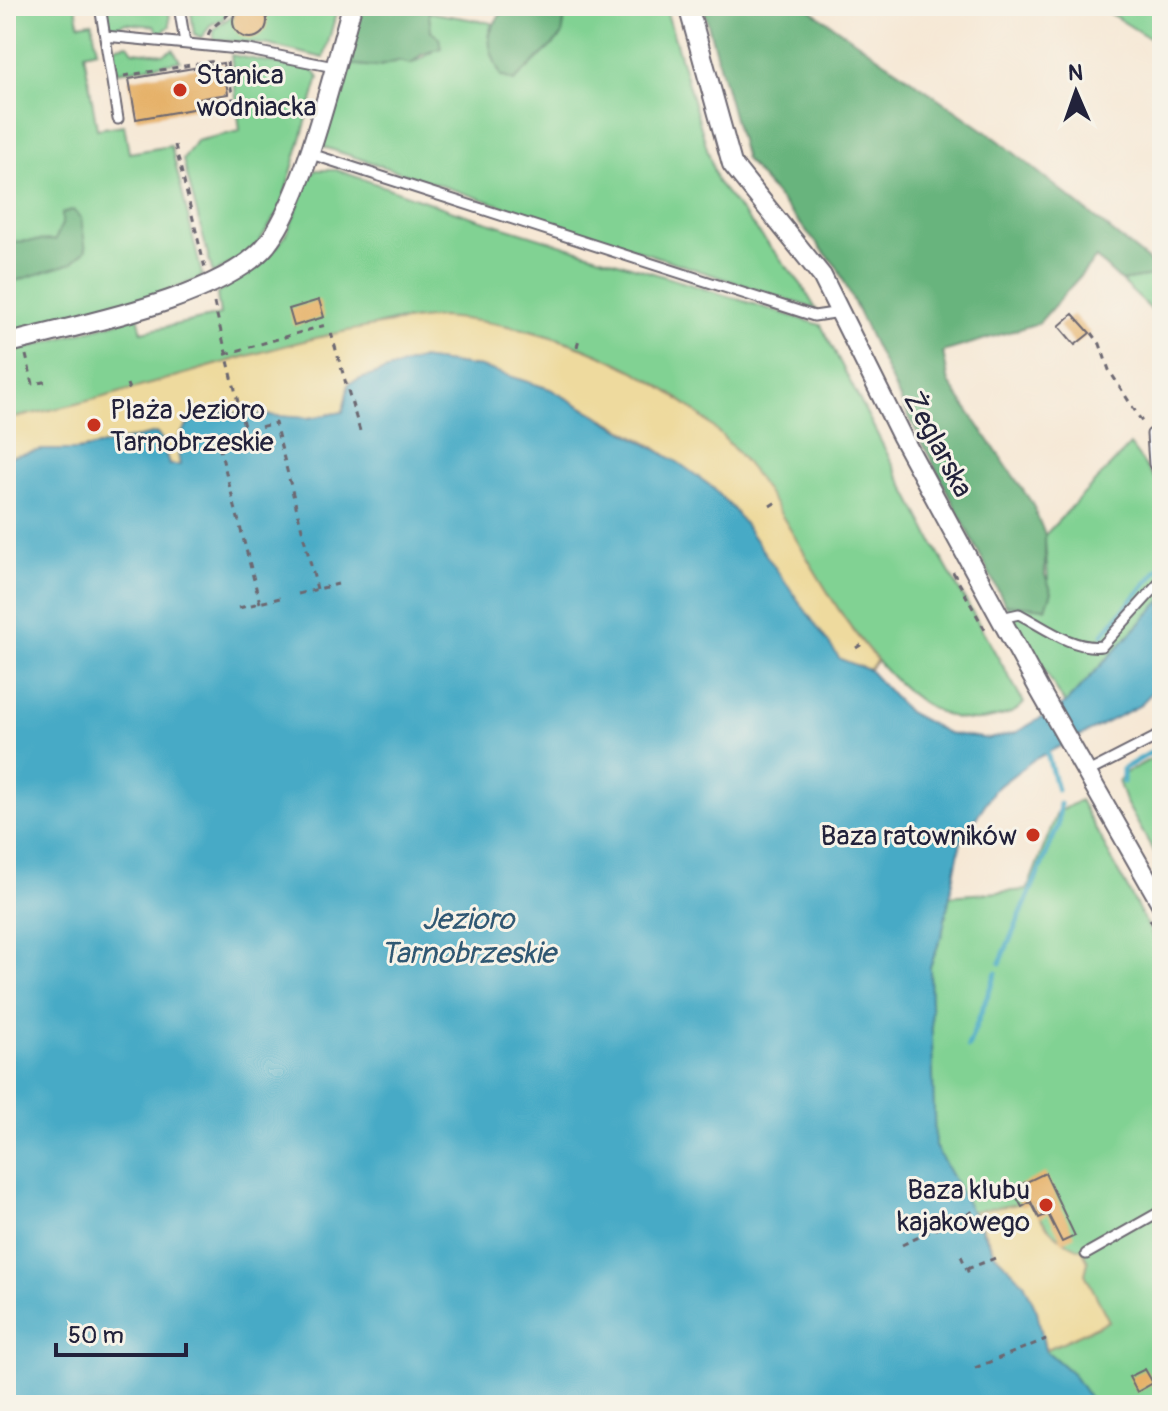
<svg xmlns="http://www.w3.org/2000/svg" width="1168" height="1411" font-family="Pangolin,sans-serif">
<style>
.green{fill:#81d293;stroke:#527a67;stroke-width:2}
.forest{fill:#68b47d;stroke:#456b5c;stroke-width:2}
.sand{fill:#eeda9e;stroke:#887e6c;stroke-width:2}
.water{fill:#46aac6;stroke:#346680;stroke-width:2}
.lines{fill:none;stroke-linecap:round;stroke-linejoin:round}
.stream{stroke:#46aac6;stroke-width:5}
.building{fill:#e6b26a}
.lane-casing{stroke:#6c6771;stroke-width:13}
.street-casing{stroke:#6c6771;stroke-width:22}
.path{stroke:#6c6771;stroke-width:3;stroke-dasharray:6 6;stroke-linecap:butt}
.lane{stroke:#fff;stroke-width:9}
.street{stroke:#fff;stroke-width:18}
.poi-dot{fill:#c8321e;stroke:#f7f3e8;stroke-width:3}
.labels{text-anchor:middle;stroke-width:6;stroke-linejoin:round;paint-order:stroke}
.poi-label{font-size:28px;fill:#22223b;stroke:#f7f3e8;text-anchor:start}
.street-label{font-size:28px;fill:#22223b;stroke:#f7f3e8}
.water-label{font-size:30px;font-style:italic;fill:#305873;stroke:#f7f3e8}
</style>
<rect width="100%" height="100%" fill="#f7f3e8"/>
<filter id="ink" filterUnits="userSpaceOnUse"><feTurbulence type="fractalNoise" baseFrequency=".0125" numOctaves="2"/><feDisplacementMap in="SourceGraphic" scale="16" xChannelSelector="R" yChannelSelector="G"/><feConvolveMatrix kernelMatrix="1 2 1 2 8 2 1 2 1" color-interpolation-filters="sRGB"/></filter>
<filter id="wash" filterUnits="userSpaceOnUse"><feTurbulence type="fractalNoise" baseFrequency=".006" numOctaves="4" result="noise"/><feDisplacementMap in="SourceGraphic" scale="32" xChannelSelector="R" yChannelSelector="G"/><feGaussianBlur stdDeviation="1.8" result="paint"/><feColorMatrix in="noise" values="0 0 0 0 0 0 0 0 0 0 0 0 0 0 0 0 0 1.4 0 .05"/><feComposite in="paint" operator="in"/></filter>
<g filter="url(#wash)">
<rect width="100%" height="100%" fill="#f6e8d5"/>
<!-- green -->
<path class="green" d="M 6,6 L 76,6 L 79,24 L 92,22 L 97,50 L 84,53 L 97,129 L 124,125 L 129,153 L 171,146 L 202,275 L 199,279 L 129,304 L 6,337 Z
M 109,6 L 169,6 L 170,26 L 160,34 L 154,26 L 124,23 L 114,29 L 106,21 Z
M 195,6 L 230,6 L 223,19 L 210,25 L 202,38 L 194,34 L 191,12 Z
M 245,6 L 338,6 L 324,58 L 269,45 L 213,39 L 214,29 Z
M 566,6 L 665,6 L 717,182 L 801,284 L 816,309 L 321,146 L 347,64 L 376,67 L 398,61 L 411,64 L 433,52 L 439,38 L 431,31 L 428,12 L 492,23 L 488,36 L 514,81 L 562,36 Z
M 1098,6 L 1162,6 L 1162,46 Z
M 128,44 L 133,51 L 164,54 L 173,49 L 180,61 L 117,72 L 112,54 L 117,46 Z
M 231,55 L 313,70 L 319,78 L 280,210 L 254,249 L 213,274 L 183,160 L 196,141 L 240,131 Z
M 316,170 L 337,170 L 456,212 L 821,325 L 940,556 L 1024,703 C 1015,714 1005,715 992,718 C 876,747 785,486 707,422 C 613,345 512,311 392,321 L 66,408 L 6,419 L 6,354 L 138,316 L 142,332 L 220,315 L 217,295 C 233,276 260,268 276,248 C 292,230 299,200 308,178 Z
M 1162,271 L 1162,320 L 1121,281 L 1157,275 Z
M 1130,445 L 1162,488 L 1162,600 L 1065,704 L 1005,604 L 1046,608 C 1052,591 1045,557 1045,535 Z
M 1162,753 L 1162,866 L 1125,801 L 1118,781 L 1125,773 Z
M 1080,800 L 1162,953 L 1162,1405 L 1081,1405 L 1072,1373 L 1045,1350 L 951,1205 L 876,971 L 945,913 L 948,896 L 1027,890 L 1057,813 Z"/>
<!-- forest -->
<path class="forest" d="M 364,6 L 428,6 L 431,31 L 439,38 L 441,48 L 421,55 L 411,64 L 398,61 L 376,67 L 347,64 Z
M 508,6 L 566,6 L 562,36 L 514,81 L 501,76 C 486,43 483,33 508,6 Z
M 703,6 L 805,6 L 998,140 L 1150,262 L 1158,275 L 1121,281 L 1096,258 L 1039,323 L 943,352 L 949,383 L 1032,503 L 1045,535 L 1045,575 L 1052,592 L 1046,608 L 1005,604 L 903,405 L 837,267 L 745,159 Z
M 73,210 L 81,218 L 86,250 L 72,263 L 6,284 L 6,242 L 55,240 L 62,224 L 62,213 Z"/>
<!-- sand -->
<path class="sand" d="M 442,317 C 558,326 677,373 750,468 C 796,529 826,603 877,660 L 869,670 L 840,659 L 829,647 L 734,510 L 712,487 L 653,446 L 550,389 L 481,367 L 420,359 L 349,383 L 343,412 L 309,418 L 193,419 L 177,439 L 180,465 L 169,465 L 161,438 C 133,439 108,446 81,449 C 55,453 31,452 6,457 L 6,419 C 153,393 293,329 442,317 Z
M 1031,1202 C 1043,1226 1058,1241 1083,1250 L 1088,1262 L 1085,1274 L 1109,1321 L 1045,1350 L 1037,1311 L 1024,1283 L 995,1254 L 974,1211 Z"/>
<!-- water -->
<path class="water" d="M 420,359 L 481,367 L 550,389 L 679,463 L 712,487 L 734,510 L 840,659 L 869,670 L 908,712 L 947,733 L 989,739 L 1015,733 L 1065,704 L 1162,600 L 1162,682 L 1139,706 L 1033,760 L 995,789 L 961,841 L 942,935 L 930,967 L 935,1146 L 995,1254 L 1024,1283 L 1037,1311 L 1045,1350 L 1072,1373 L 1094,1405 L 6,1405 L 6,457 L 42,450 L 80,450 L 156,433 L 161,438 L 169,465 L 180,465 C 174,437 182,426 206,411 L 309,418 L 343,412 L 349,383 Z"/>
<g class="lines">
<!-- stream -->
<path class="stream" d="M 1103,634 L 1162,565
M 1047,753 L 1057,790
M 1123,782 L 1123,769 L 1162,746
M 1000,963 L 1058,826 L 1060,804
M 968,1047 L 996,973"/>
</g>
<g id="blocks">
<!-- building -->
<path class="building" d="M233 21a17 17 0 1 1 34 0a17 17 0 1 1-34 0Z
M 223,63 L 228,94 L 196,99 L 198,108 L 136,119 L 129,79 Z
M 319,300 L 324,317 L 294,326 L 289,309 Z
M 1073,314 L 1090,333 L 1075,345 L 1059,326 Z
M 1045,1173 L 1075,1236 L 1062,1242 L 1048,1214 L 1039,1218 L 1031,1202 L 1022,1207 L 1012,1189 Z
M 1145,1369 L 1153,1383 L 1137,1392 L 1129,1377 Z"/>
</g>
</g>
<g filter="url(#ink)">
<use href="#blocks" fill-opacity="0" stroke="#6c6771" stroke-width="2"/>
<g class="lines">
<defs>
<path id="lane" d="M 100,6 L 118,119
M 179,6 L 185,43
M 105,36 L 249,50 L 334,67
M 308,153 L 814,316 L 841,312
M 1152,434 L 1154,464 L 1162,479
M 1001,618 L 1019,614 C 1044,627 1073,650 1102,646 L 1162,580
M 1088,772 L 1162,734
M 1086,1254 L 1162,1211"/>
<path id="street" d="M 688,6 L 732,164 L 822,276 L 902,437 L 1039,689 L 1162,905
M 6,344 C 75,325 212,301 262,250 C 302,209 335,65 352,6"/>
</defs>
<!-- lane casing -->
<use href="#lane" class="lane-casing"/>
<!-- street casing -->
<use href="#street" class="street-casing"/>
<!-- path -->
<path class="path" d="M 208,35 C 213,22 226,22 233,6
M 227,62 L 234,107
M 124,76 L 215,61
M 175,145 L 205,268
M 214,303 L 245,431
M 331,333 L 360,431
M 1092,333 L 1100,344 L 1109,370 L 1144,425
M 577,347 L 579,339
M 226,354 L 329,324
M 26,355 L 33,384 L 49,381
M 127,384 L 130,392
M 770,506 L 778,501
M 953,572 L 986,632
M 298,594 L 338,584
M 260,603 L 217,438 L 275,423 L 317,589
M 239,608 L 280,598
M 856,648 L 865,642
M 1150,919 L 1162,942
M 1158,924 L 1162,931
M 902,1245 L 974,1211
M 961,1256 L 970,1276
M 967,1269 L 998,1257
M 975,1368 L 1046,1339"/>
<!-- lane -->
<use href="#lane" class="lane"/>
<!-- street -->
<use href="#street" class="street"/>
</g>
</g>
<!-- markers -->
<g class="poi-dot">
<circle cx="180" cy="90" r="8"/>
<circle cx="94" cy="425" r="8"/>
<circle cx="1033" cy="835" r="8"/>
<circle cx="1046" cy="1205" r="8"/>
</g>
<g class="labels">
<!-- poi labels -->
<g class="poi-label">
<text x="196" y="84">Stanica<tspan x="196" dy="32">wodniacka</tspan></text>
<text x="110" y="419">Plaża Jezioro<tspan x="110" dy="32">Tarnobrzeskie</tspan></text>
<text x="1017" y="845" text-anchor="end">Baza ratowników</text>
<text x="1030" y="1199" text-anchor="end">Baza klubu<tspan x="1030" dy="32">kajakowego</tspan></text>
</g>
<!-- street labels -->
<g class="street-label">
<text transform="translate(939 444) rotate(62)" y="10">Żeglarska</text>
</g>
<!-- water labels -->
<g class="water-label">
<text x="468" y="929">Jezioro<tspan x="468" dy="34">Tarnobrzeskie</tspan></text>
</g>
</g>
<!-- margin -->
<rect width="1168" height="1411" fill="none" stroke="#f7f3e8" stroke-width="32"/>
<!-- north arrow -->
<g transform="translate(1076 92) rotate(358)" stroke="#f7f3e8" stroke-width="6" paint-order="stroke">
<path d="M0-6L14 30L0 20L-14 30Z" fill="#22223b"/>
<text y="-12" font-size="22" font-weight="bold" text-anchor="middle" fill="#22223b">N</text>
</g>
<!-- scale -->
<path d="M56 1343v12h130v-12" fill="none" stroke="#22223b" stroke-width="4"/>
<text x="68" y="1343" font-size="24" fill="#22223b" stroke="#f7f3e8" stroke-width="6" paint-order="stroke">50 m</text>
</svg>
